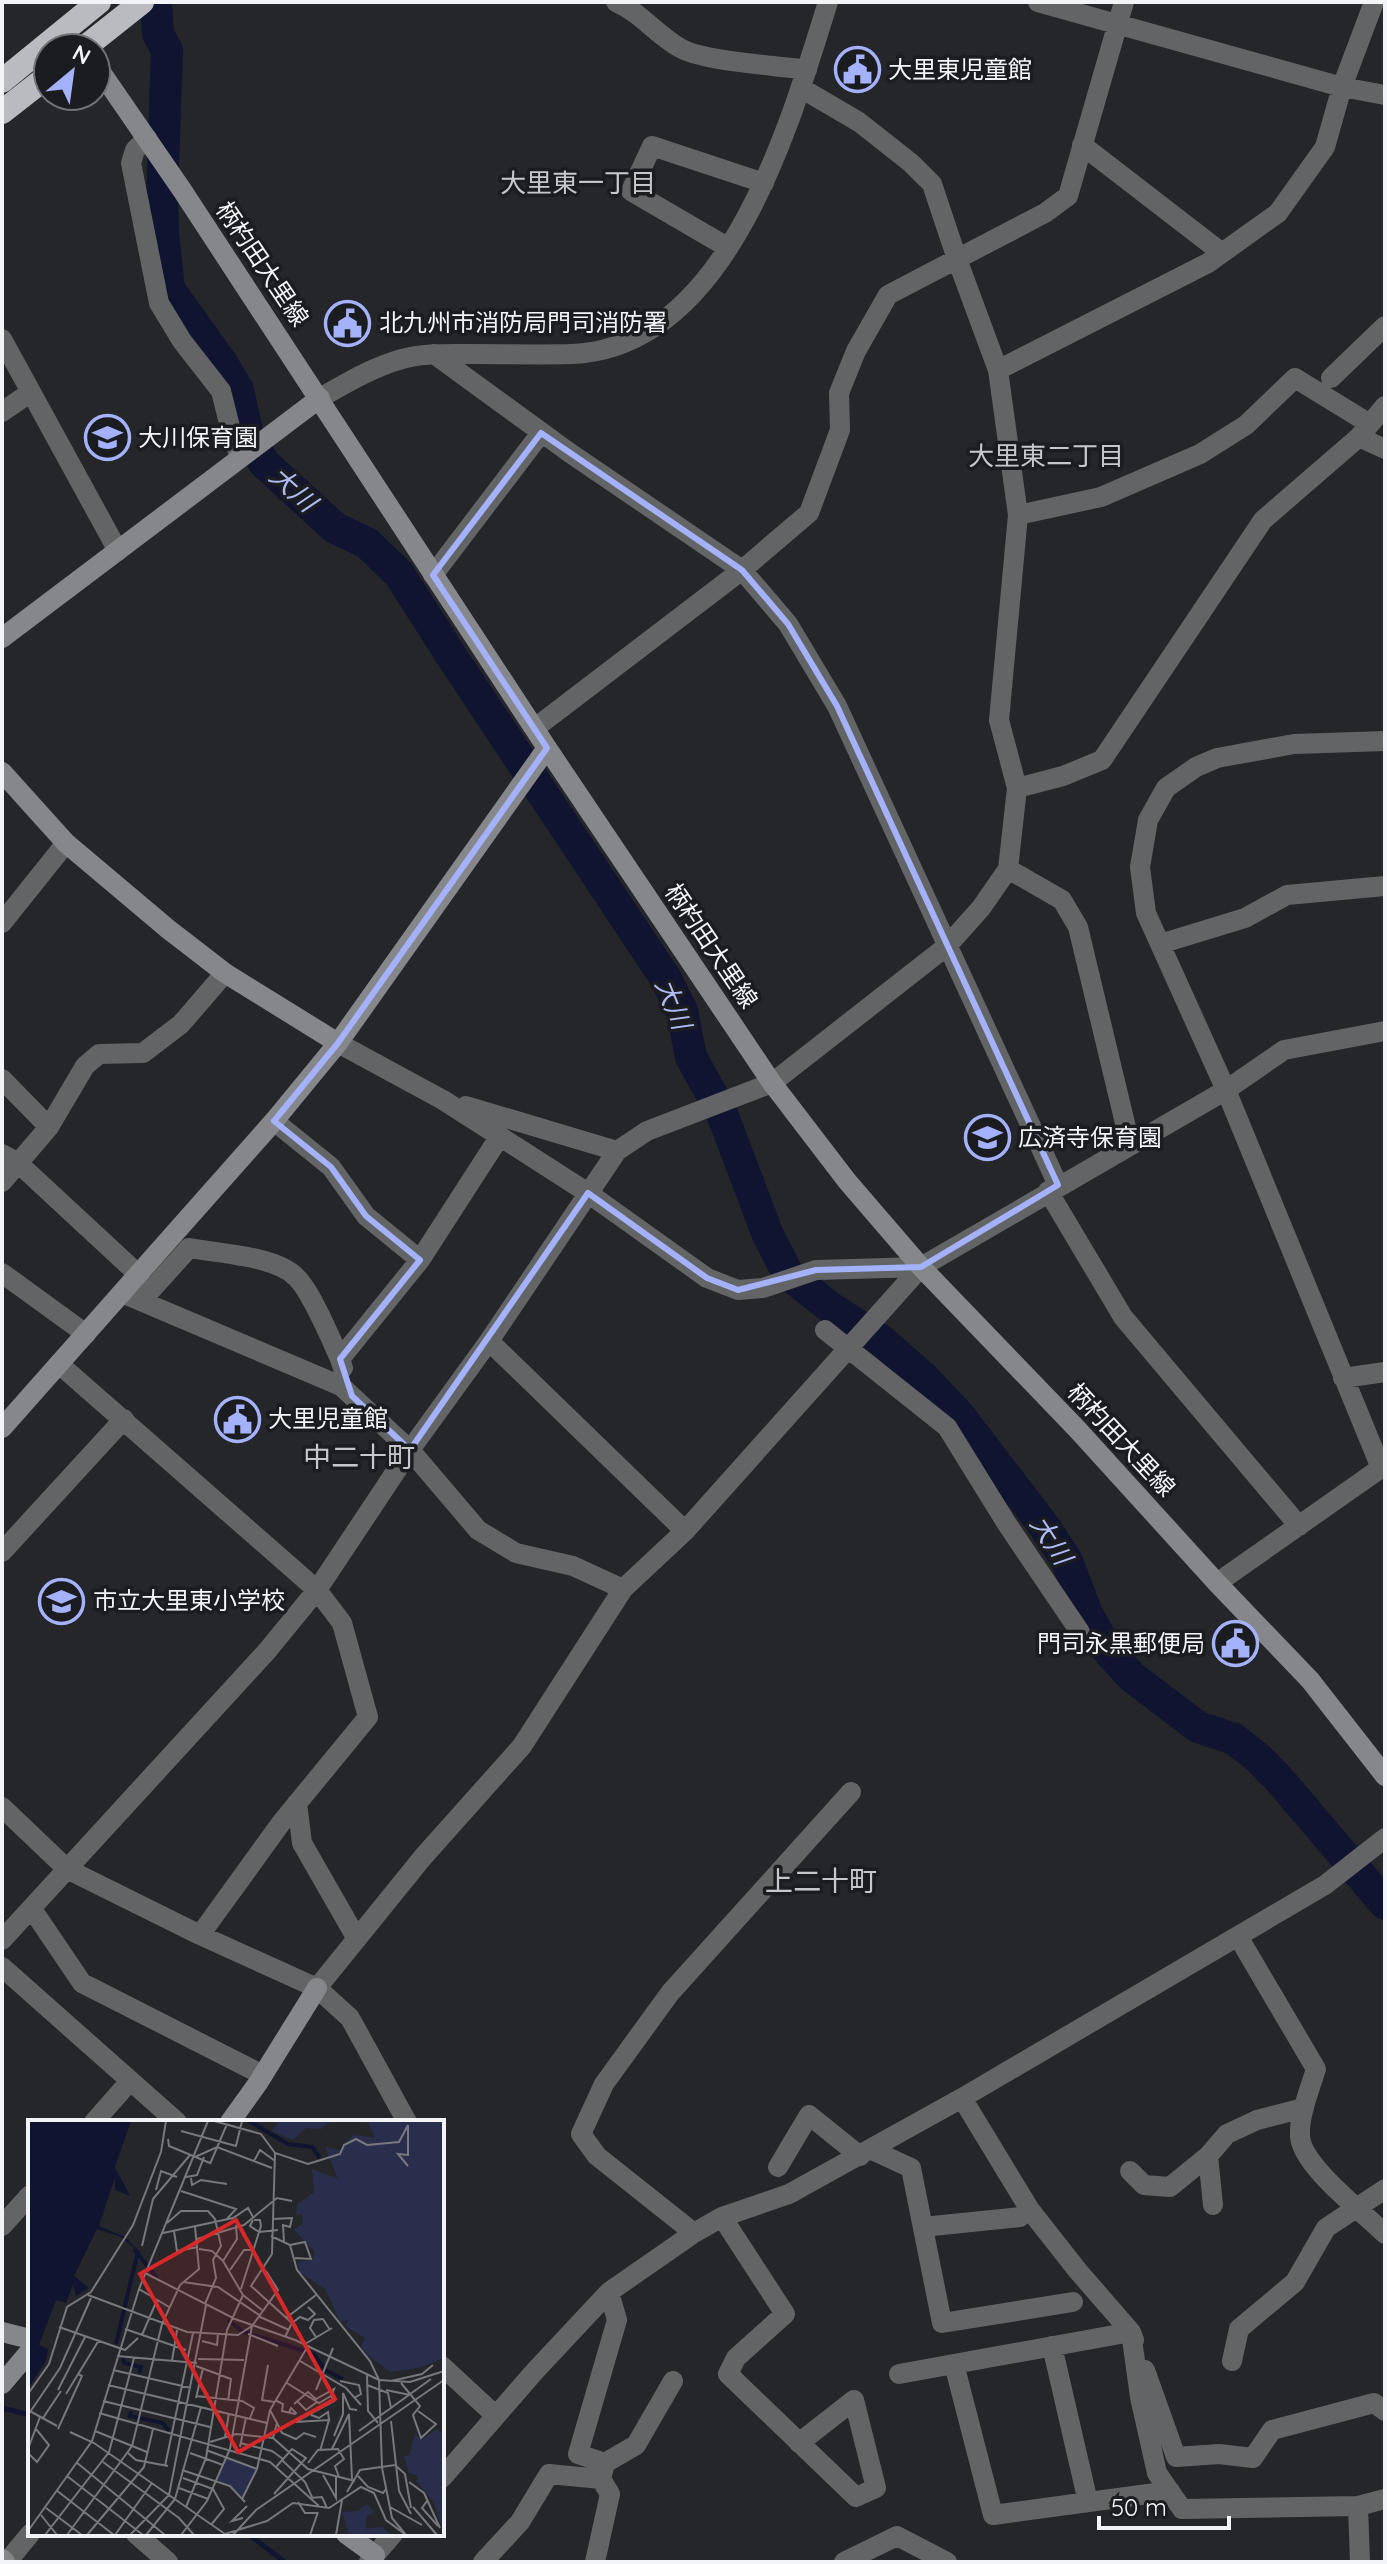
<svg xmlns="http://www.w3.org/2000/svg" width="1387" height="2564" font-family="Quicksand,'Noto Sans JP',sans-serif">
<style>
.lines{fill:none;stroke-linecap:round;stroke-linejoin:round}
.stream{stroke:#111431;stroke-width:5}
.river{stroke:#111431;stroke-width:32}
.street{stroke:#636466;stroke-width:20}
.secondary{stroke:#86878a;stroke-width:20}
.highway{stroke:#b9bbc0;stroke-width:24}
.marked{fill:none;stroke:#a4b2fc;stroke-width:6;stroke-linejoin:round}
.labels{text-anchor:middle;stroke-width:7;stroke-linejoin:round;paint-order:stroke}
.poi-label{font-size:24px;fill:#f3f4f7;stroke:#1b1c20;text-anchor:start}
.street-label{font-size:24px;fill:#f3f4f7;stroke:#1b1c20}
.neighbourhood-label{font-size:26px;fill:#c6c7cc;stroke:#1b1c20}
.water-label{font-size:26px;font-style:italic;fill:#afbbf8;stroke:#1b1c20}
.quarter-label{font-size:28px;fill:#c6c7cc;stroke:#1b1c20}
.inset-river{fill:none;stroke:#111431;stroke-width:4}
.inset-road{fill:none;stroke:#77787c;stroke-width:2}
.view{fill:#d62828;fill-opacity:0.15;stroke:#d62828;stroke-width:4}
.inset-edge{fill:none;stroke:#f3f4f7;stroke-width:4}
</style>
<rect width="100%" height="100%" fill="#25262a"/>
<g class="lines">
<!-- stream -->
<path class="stream" d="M 2,2408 L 30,2415
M 248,2534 L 285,2562"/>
<!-- river -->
<path class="river" d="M 156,2 L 158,34 L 167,50 L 162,197 L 163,233 L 169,289 L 222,363 L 238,390 L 248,435 L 264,463 L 335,528 L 367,543 L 399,574 L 452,657 L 666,979 L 682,1011 L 691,1057 L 721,1111 L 768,1235 L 788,1274 L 831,1308 L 882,1341 L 924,1378 L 959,1415 L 1044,1526 L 1067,1561 L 1087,1614 L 1109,1652 L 1132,1677 L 1198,1727 L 1234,1739 L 1257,1757 L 1278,1778 L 1385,1904"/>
<!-- street -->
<path class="street" d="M 616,2 C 643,14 657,36 682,49 C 708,62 775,65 807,70
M 1038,2 L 1342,87 L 1385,95
M 147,138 L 135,150 L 131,163 L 159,303 L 182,341 L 221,391 L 233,439 L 240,456
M 1082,145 L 1222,253
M 727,247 L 631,191 L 652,146 L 764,183
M 2,339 L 118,551
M 434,354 L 570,453 L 742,570 L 788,624 L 837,706 L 1058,1185
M 998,370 L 1208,263 L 1278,213 L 1325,147 L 1342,87 L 1374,2
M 1331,378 L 1385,326
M 320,398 C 346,383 373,367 402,359 C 423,353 447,354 469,354 C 503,354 538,355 572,354 C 728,348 790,123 828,2
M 2,412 L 31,392
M 1359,437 L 1385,449
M 1018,515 L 1101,497 L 1200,454 L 1246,425 L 1295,378 L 1370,424
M 433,575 L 541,433
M 535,728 L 742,570 L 809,513 L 840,430 L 839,393 L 856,351 L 888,295 L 1045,213 L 1068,196 L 1124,2
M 1017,788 L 1063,776 L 1102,760 L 1263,520 L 1359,437 L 1385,406
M 1008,869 L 1062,900 L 1078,927 L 1130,1144
M 2,923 L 66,843
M 1160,944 L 1245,918 L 1287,895 L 1385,886
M 338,1043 L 443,1100 L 588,1193 L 707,1278 L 738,1290 L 763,1288 L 816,1270 L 921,1267
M 2,1079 L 49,1127
M 466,1106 L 617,1151
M 274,1121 L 331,1167 L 366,1216 L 420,1260 L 500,1136
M 2,1154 L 17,1162 L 139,1275
M 2,1182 L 49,1127 L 85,1066 L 99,1054 L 143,1053 L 181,1024 L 225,973
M 1048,1191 L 1123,1317 L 1299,1526
M 2,1273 L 86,1334
M 122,1293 L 341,1386 L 410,1450 L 478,1530 L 516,1553 L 573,1566 L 623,1589
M 142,1300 L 189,1248 C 217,1253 276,1256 296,1277 C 311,1291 331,1339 340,1359
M 825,1330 L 947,1427 L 1007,1524 L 1080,1632
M 489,1341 L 685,1531
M 59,1364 L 317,1590 L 342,1623 L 368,1717 L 281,1823 L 200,1935
M 343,1368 L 340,1359 L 420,1260
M 1343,1378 L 1385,1372
M 2,1552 L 124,1419
M 1217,1583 L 1381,1468 L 1226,1090 L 1146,913 L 1140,867 L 1148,820 L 1166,788 L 1196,767 L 1217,758 L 1294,744 L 1385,741
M 297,1803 L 302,1843 L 357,1939
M 2,1807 L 67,1869 L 200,1935 L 317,1988 L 350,2018 L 407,2122
M 32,1909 L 82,1983 L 263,2075
M 1239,1938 L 1316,2069 C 1310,2089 1299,2114 1300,2136 C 1301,2165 1363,2212 1385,2234
M 2,1940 L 267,1651 L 317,1590 L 410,1450 L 489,1341 L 617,1151 L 647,1131 L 772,1083 L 947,946 L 981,908 L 1008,869 L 1017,788 L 999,720 L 1018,515 L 998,370 L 957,259 L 932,184 L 911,163 L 859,122 L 801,88
M 2,1967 L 177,2122
M 317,1988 L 423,1857 L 522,1746 L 623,1589 L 685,1531 L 921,1267 L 1226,1090 L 1284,1050 L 1385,1031
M 962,2098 L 1030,2210 L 1078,2271 L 1131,2332 L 1140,2397 L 1157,2473 L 1182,2509 L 1358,2506 L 1360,2562
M 94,2122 L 130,2081
M 872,2150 L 911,2168 L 942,2323 L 1073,2302
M 778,2167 L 809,2115 L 860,2156
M 1130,2171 L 1144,2185 L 1170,2187 L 1208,2156
M 1213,2205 L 1208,2156 L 1227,2134 L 1257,2120 L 1304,2108
M 722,2217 L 785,2314 L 736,2358 L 728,2374 L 856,2497 L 876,2488 L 854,2400 L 799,2443
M 2,2226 L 30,2195
M 923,2227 L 1020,2217
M 694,2233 L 597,2156 L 581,2134 L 604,2084 L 670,1993 L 851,1792
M 1052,2346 L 1088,2502
M 1232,2361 L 1239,2329 L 1295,2282 L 1326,2228 L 1385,2189
M 954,2364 L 993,2515 L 1170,2491
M 442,2366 L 496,2416
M 1145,2370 L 1176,2457 L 1219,2454 L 1253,2458 L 1272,2430 L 1374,2403 L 1385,2411
M 899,2374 L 1131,2332 L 1134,2340
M 605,2463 L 636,2445 L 673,2381
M 442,2478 L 535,2371 L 609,2292 L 694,2233 L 722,2217 L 789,2194 L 962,2098 L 1325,1885 L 1385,1838
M 1358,2506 L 1385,2499
M 136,2534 L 168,2562
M 7,2562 L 30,2534
M 369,2562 L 393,2534
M 483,2562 L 520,2522 L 549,2474 L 601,2479 L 605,2463 L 578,2454 L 617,2320 L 609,2292
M 595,2562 L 610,2494 L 601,2479
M 844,2562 L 897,2536 L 947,2562"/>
<!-- secondary -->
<path class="secondary" d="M 96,65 L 182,190 L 547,748 L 772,1083 L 847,1181 L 921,1267 L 1077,1429 L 1217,1583 L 1310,1680 L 1385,1776
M 2,638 L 320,398
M 2,772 L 66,843 L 168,929 L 225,973 L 338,1043
M 2,1428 L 274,1121 L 338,1043 L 547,748
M 230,2122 L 258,2083 L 317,1988
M 2,2332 L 30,2339
M 2,2384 L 30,2351
M 346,2534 L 375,2555
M 2,2559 L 5,2562"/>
<!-- highway -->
<path class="highway" d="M 84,48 L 142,2
M 2,81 L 99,2
M 2,112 L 48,76"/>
</g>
<!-- marked area -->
<path class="marked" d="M 541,433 L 742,570 L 788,624 L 837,706 L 1058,1185 L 921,1267 L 816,1270 L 738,1290 L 707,1278 L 588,1193 L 410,1450 L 352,1396 L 340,1359 L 420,1260 L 366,1216 L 331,1167 L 274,1121 L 338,1043 L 547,748 L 433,575 Z"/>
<!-- icons -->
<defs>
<symbol id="civic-ring" viewBox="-11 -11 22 22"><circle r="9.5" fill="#1b1c20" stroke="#a4b2fc" stroke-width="1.5"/><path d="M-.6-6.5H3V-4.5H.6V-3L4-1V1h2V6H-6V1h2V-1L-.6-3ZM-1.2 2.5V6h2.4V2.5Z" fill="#a4b2fc"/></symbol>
<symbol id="school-ring" viewBox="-11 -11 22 22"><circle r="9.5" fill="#1b1c20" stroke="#a4b2fc" stroke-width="1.5"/><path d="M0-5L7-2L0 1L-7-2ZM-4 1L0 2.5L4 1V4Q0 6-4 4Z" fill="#a4b2fc"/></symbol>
</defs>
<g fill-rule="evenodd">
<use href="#civic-ring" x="832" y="44" width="51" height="51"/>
<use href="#civic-ring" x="322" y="298" width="51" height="51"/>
<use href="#school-ring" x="82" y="412" width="51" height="51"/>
<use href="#school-ring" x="962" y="1112" width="51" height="51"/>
<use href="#civic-ring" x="212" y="1394" width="51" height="51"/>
<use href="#school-ring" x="36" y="1576" width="51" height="51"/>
<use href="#civic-ring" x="1210" y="1618" width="51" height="51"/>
</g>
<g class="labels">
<!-- poi labels -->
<g class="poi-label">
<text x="888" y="78">大里東児童館</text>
<text x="379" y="331">北九州市消防局門司消防署</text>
<text x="138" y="446">大川保育園</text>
<text x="1018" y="1146">広済寺保育園</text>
<text x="268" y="1427">大里児童館</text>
<text x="93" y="1609">市立大里東小学校</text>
<text x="1205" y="1652" text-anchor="end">門司永黒郵便局</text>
</g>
<!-- street labels -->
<g class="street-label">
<text transform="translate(262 264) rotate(56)" y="8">柄杓田大里線</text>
<text transform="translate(711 946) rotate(56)" y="8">柄杓田大里線</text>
<text transform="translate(1121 1440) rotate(47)" y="8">柄杓田大里線</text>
</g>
<!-- neighbourhood labels -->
<g class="neighbourhood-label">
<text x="578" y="192">大里東一丁目</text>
<text x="1046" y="465">大里東二丁目</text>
</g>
<!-- water labels -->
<g class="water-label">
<text transform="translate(293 489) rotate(42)" y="9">大川</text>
<text transform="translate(673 1004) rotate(68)" y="9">大川</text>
<text transform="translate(1051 1540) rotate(57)" y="9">大川</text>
</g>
<!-- quarter labels -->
<g class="quarter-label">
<text x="359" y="1467">中二十町</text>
<text x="821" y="1891">上二十町</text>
</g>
</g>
<!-- overview -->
<g transform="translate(28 2120)">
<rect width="416" height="416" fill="#25262a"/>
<path d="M 250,1 L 302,1 L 293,9 L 278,8 L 265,20 L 244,11 ZM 339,1 L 416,1 L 416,238 L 391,248 L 362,252 L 341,236 L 333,227 L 337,218 L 317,206 L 320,200 L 312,202 L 298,170 L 272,152 L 269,142 L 284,140 L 287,132 L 266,110 L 275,103 L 274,94 L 268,95 L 269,85 L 286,72 L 284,49 L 310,59 L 297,27 L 312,30 L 325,15 L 347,18 ZM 409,309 L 416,314 L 416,415 L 406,382 L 388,361 L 390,356 L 381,353 L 376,337 L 382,334 L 387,314 L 393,320 ZM 198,339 L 228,349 L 215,377 L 190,360 ZM 338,384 L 346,392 L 338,397 L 338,409 L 354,407 L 363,415 L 321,415 L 314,392 L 330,391 Z" fill="#292e4d"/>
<path d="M 0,1 L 103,1 L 87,47 L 102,76 L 87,70 L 87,57 L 71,106 L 97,117 L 114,134 L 93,117 L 69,109 L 46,156 L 61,168 L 48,176 L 45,165 L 38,183 L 28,180 L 11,225 L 20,229 L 18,241 L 0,269 Z" fill="#111431"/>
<path class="inset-river" d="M 221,1 L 260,24 L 284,27 L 292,38M 106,129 L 129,158M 200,200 L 215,212 L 286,234 L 297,250 L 315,259M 88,224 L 110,131M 95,237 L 96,243 L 113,247 L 111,253M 103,291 L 102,296 L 135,303 L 141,311"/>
<path class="inset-road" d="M 186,1 L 233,14 L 247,33 L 280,44 L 312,34 L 316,25 L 328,19 L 339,25 L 371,22 L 380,5 L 380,35 L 370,34 L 380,46M 153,11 L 208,26 L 214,1M 140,19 L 141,26 L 182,43M 247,33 L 244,134 L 223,166 L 264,203 L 257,217M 167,37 L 189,27 L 244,48M 226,41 L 232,30 L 247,41M 182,44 L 199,4M 158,57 L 169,55 L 176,37M 163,58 L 164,65 L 173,60 L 199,64M 128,70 L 133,51 L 149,57M 153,71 L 208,89 L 198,100M 244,99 L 264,98 L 262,107 L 255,105 L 256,122M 225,100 L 222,106 L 231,112 L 250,110M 139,103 L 153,91 L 180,91 L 187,99 L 193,126 L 185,140 L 188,158 L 177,184M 146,111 L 149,131 L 170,127M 135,113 L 205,98 L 220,88 L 225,97M 243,116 L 262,125 L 269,150 L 342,241 L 351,260 L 354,348 L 364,398 L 378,415M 169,119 L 216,105 L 249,78 L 264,81M 262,125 L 277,122 L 283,139 L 267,138M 114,126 L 125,79 L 162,35M 195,141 L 209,119 L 208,105M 202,150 L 216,130 L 223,130M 117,153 L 207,199 L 267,220 L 351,260 L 382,262 L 416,251M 155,162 L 190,167 L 231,195M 111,169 L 141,187M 213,169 L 233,106 L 232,100 L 226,100M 60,175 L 159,212 L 210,215 L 224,206M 215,175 L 234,190M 230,196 L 261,210M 258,198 L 288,175M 264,203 L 272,197 L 280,200 L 287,194 L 280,187M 31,207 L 97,230 L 110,218M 97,209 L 158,230M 220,214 L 250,226M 114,215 L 129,180M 288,217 L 282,208 L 286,200 L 295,199 L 302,210M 174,221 L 189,225 L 190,213M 277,224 L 304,208M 89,236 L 169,243M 170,239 L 216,240M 144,241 L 149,210M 272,241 L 318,268 L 333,285M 240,245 L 234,280 L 246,282M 168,246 L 203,259 L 200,281M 85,250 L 163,268M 339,254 L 340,291 L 350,303M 312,261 L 331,265 L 333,274 L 326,278M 363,261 L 394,254 L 405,245M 259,263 L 291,283 L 303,276 L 306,281 L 267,302 L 301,300 L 292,331M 373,263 L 392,286 L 385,295 L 393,318 L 408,304 L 390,291M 80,265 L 239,303M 339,265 L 360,273 L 363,288M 30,270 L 57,217M 288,270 L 305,228M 358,270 L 382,275M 0,274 L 21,244 L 39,187 L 63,172 L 105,105 L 133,32 L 138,1M 38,274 L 71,220M 168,276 L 214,281 L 226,288 L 222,298M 168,278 L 175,248M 247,280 L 255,284 L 254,291 L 267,294 L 268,293 L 263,288 L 261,293M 75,281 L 182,307M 269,281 L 278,290 L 289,282M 266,284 L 280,272 L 288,279 L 306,269 L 303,276M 0,290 L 29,306M 242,290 L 249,303 L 245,318M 71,293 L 242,342 L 291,386M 0,295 L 32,248 L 63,178M 283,295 L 291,298 L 300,292 L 301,300M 15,298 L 33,271M 363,301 L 371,371 L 383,394M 249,303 L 254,313 L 268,319 L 276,313 L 288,317M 30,309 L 54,256 L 50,254M 67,311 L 119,332M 331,311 L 403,259M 42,312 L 66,323 L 197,414 L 239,401 L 265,383 L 301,388 L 333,367 L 346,373 L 358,400 L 378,415M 306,316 L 315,294 L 315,273 L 322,289 L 329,290M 197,317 L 201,293M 182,322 L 208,314 L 245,318 L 280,349 L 327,361M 212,323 L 244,331 L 255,339M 212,327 L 218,297M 0,329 L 12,297M 304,329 L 321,294 L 324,359M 178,330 L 229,349M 0,333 L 9,342 L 21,325 L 8,309M 100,333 L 108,340 L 140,346M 162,333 L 195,345M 254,340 L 277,362 L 284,377M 48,342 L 137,415M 75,342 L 151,398 L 166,415M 280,343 L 290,330 L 310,329 L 316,339 L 307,346 L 311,357M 137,346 L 165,213M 154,350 L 202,366 L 217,382M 295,355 L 308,378 L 308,357M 39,356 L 115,415M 330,356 L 340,367 L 355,373 L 358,369M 155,358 L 185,369 L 196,389 L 183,405M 381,362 L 396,373 L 412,408M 151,368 L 180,379M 28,370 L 86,415M 319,372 L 332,350 L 367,345 L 377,354 L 383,388M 246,374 L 278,338 L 264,329 L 248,347M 282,378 L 294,377 L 299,388M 214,379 L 229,349 L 242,290 L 280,226M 399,381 L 394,388 L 410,406M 270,382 L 277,393 L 290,393M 158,387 L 178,338 L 199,210 L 215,175 L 195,141 L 184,131 L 171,129M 362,387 L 394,405M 385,387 L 409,415M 18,388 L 54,415M 13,395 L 29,415M 215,398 L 204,401 L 219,386M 0,411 L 64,321 L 111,169 L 180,1M 17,415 L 81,332 L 106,238M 39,415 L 104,326 L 134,204 L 152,165 L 171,149 L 167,107M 59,415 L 116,347 L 125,309M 87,415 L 124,363M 102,415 L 141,375 L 178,185M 118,415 L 147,379 L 173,287M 153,415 L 179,381 L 202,329 L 224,206 L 250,170 L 238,151M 205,415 L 228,390 L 416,260M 282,415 L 290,392M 308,415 L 314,380"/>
<path class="view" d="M 208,100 L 307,279 L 210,332 L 112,154 Z"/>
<rect width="416" height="416" class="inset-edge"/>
</g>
<!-- border -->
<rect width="1387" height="2564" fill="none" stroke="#f3f4f7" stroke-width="8"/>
<!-- north arrow -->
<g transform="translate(72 72) rotate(29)"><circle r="38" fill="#1b1c20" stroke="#717276" stroke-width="2"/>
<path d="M0-6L14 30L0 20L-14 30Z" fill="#a4b2fc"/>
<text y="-12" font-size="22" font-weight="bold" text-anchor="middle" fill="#f3f4f7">N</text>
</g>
<!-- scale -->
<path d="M1099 2516v12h130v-12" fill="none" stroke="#f3f4f7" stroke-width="4"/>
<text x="1111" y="2516" font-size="24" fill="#f3f4f7" stroke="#1b1c20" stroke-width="6" paint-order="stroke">50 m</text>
</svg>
